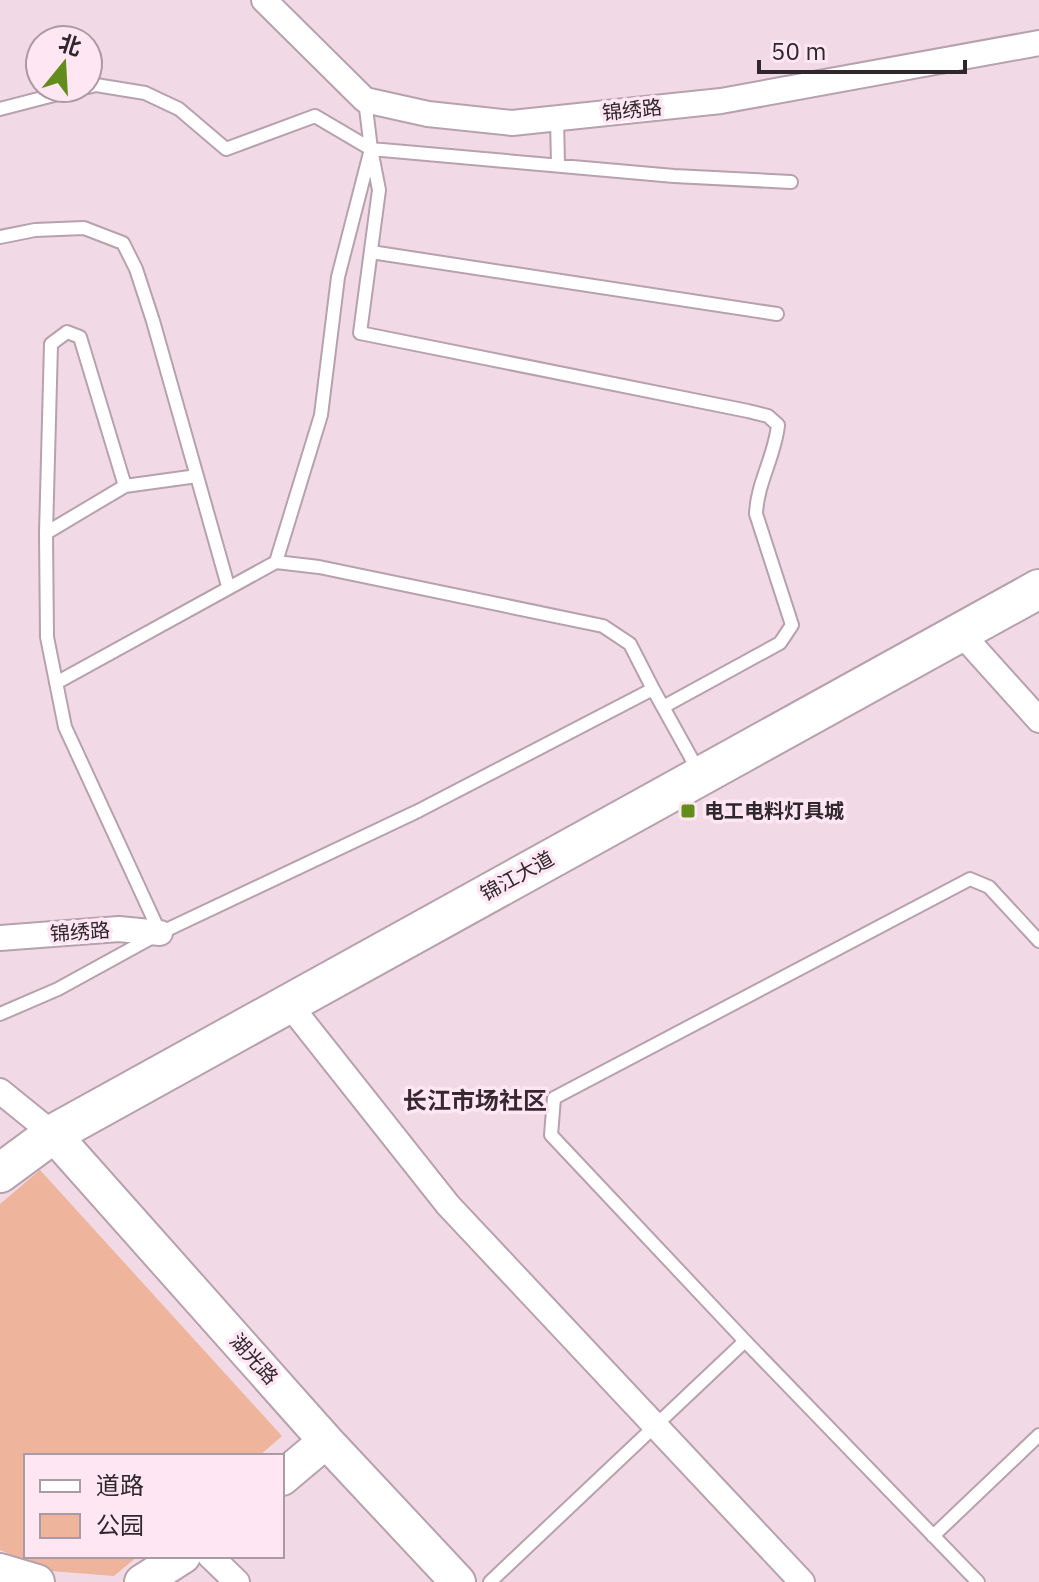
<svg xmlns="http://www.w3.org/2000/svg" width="1039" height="1582" font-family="'IBM Plex Sans','Noto Sans SC',sans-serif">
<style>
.green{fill:#eeb49c}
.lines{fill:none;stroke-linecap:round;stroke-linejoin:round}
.lane-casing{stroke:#b6a1ac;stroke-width:16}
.street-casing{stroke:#b6a1ac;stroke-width:28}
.secondary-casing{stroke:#b6a1ac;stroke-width:38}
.primary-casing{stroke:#b6a1ac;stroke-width:42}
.lane{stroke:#fff;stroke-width:12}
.street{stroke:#fff;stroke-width:24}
.secondary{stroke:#fff;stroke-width:34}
.primary{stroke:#fff;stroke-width:38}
.poi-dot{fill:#628c1b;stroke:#fee7f2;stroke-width:3}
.labels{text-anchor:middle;stroke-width:7;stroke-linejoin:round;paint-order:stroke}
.street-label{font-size:20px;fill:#2f272b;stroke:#fee7f2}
.poi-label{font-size:20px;font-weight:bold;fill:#2f272b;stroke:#fee7f2;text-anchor:start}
.quarter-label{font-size:24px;font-weight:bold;fill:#37272f;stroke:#fee7f2}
</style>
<rect width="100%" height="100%" fill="#f1dae5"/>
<!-- green -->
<path class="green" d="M 40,1170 L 282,1436 L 259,1456 L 26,1456 L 26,1556 L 138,1556 L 114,1576 L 51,1571 L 0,1550 L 0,1204 Z"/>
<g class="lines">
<defs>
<path id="lane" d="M 88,87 L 96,85 L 145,93 L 179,109 L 226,149 L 315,116 L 371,149 L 674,176 L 791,182
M 0,109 L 81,88
M 557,118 L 558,165
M 371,149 L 379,190 L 360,333 L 748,411 L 768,416 L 778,425 C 775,456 757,483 756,514 L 792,625 L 780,643 L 663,707
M 0,237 L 35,230 L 84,228 L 123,243 L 136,269 L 153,321 L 228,586
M 371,252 L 777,314
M 125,486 L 80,337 L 67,332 L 51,344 L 46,533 L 47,637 L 65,727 L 160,933
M 46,533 L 125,486 L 197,476
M 276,562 L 321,415 L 338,277 L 371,149 L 365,100
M 56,683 L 276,562 L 319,567 L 603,626 L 630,644 L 653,689
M 0,1014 L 58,989 L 160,933 L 418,811 L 653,689 L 699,772
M 933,1536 L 1039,1435
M 490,1582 L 745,1341
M 978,1582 L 745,1341 L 551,1135 L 554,1098 L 970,879 L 989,887 L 1039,941"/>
<path id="street" d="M 264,0 L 365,100 L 428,114 L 512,123 L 721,101 L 1039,43
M 959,631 L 1039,720
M 0,938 L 119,929 L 160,933
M 288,1003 L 448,1205 L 802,1582
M 0,1091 L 53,1134
M 210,1556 L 237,1582"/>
<path id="secondary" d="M 53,1134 L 326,1441 L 458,1582
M 282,1478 L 326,1441
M 0,1571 L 37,1582
M 142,1582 L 183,1556"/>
<path id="primary" d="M 0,1173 L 53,1134 L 1039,589"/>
</defs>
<!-- lane casing -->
<use href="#lane" class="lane-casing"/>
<!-- street casing -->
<use href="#street" class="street-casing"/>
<!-- secondary casing -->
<use href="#secondary" class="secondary-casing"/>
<!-- primary casing -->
<use href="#primary" class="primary-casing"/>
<!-- lane -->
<use href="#lane" class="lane"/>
<!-- street -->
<use href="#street" class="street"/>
<!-- secondary -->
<use href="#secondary" class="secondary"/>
<!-- primary -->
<use href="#primary" class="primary"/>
</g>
<!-- markers -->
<rect class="poi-dot" x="680" y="803" width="16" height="16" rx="4"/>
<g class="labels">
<!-- street labels -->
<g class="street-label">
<text transform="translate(632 110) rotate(-6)" y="7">锦绣路</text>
<text transform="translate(517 876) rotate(-29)" y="7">锦江大道</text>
<text transform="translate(80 932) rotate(-4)" y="7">锦绣路</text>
<text transform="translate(254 1359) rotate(48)" y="7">湖光路</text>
</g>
<!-- poi labels -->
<g class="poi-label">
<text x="704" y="818">电工电料灯具城</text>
</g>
<!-- quarter labels -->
<g class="quarter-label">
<text x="475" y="1109">长江市场社区</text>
</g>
</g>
<!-- legend -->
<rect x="24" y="1454" width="260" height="104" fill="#fee7f2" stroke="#ab9aa2" stroke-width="2"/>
<rect x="40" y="1480" width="40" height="12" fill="#ffffff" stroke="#ab9aa2" stroke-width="2"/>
<text x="96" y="1494" font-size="24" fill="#2f272b">道路</text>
<rect x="40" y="1514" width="40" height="24" fill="#eeb49c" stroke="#ab9aa2" stroke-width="2"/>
<text x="96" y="1534" font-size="24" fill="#2f272b">公园</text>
<!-- north arrow -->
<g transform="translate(64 64) rotate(18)"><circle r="38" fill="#fee7f2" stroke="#ab9aa2" stroke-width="2"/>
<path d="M0-6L14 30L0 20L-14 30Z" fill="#628c1b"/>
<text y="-12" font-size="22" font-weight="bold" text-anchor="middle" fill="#2f272b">北</text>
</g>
<!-- scale -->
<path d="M759 60v12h206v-12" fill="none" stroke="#2f272b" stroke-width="4"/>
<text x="771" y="60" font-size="24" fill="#2f272b" stroke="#fee7f2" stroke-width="6" paint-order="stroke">50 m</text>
</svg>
